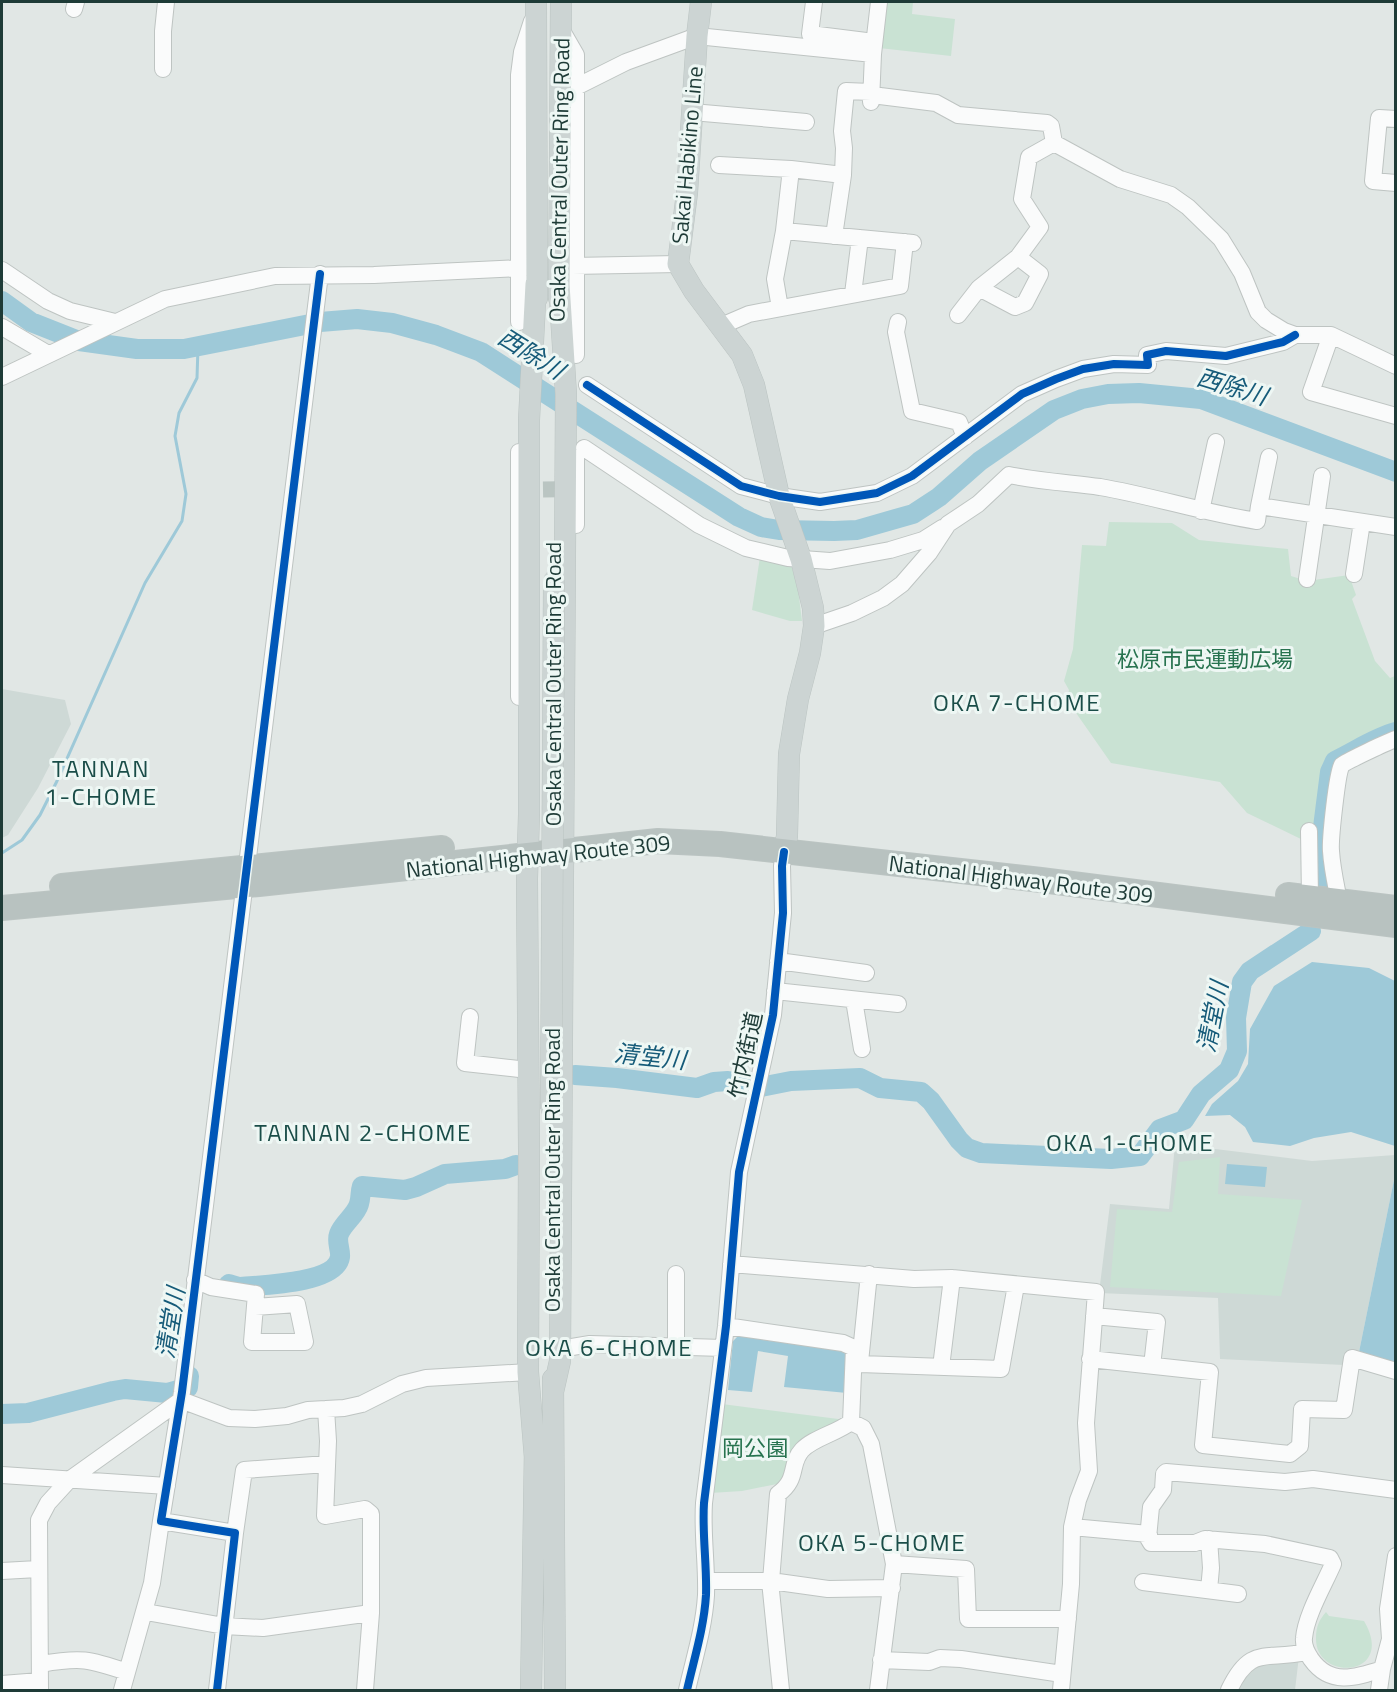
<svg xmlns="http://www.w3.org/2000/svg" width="1397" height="1692" font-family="'Titillium Web','Noto Sans JP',sans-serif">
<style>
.built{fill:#ced9d6}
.green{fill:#c9e2d3}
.water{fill:#9ec9d8}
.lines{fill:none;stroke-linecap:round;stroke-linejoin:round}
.stream{stroke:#9ec9d8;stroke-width:3}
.river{stroke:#9ec9d8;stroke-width:20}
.minor-tunnel{stroke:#bac5c2;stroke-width:16;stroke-dasharray:16 8;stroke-linecap:butt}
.minor-casing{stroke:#bec4c2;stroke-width:18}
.major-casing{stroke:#bbc4c2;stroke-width:22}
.highway-casing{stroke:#bbc4c2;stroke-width:26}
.minor{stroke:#fafbfb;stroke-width:16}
.major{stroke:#ccd4d3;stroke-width:21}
.highway{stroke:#b8c2c0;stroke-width:24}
.major-bridge-casing{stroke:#bbc4c2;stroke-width:22;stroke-linecap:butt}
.major-bridge{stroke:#ccd4d3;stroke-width:21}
.cycleway-casing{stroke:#eef7f4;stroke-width:11}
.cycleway{stroke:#0057b8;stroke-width:8}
.labels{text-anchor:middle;stroke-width:6;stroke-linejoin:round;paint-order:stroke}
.street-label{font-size:22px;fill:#1e3b37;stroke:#eef7f4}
.park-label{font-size:22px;fill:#27734f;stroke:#eef7f4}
.water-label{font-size:24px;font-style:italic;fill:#165b79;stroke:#eef7f4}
.neighbourhood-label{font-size:24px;letter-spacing:1.5px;fill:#1a4d48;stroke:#eef7f4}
</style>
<rect width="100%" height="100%" fill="#e1e7e5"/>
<!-- built -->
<path class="built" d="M 2,689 L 65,700 L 71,724 L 38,788 L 8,835 L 2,838 Z
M 1175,1144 L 1312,1161 L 1395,1155 L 1395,1175 L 1359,1352 L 1344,1365 L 1220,1359 L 1218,1298 L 1099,1293 L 1110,1204 L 1169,1209 Z
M 1299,1656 L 1295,1690 L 1232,1690 L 1252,1663 Z"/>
<!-- green -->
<path class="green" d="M 885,2 L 913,2 L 912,14 L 955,19 L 951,56 L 879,48 Z
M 1109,522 L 1172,523 L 1199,540 L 1288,549 L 1291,576 L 1307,581 L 1349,575 L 1356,595 L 1352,599 L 1375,661 L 1390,678 L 1395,676 L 1395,728 C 1374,736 1342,749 1327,766 L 1316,841 L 1305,841 L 1247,813 L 1220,782 L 1111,763 L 1067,700 L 1069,690 L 1064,681 L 1073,649 L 1082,545 L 1106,546 Z
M 760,557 L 785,566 L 791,566 L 797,581 L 802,621 L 790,621 L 752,610 Z
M 1220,1157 L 1218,1194 L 1302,1200 L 1281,1296 L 1110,1287 L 1117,1209 L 1172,1212 L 1179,1162 Z
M 722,1404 L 846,1420 L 815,1437 L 790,1473 L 777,1484 L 742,1491 L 710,1493 Z
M 1326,1612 L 1329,1616 L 1364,1621 C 1397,1677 1315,1683 1316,1638 C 1316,1627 1319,1620 1326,1612 Z"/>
<!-- water -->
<path class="water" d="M 1312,962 L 1369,968 L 1395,981 L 1395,1146 L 1351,1132 L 1314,1138 L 1290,1146 L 1253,1142 L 1245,1127 L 1230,1115 L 1205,1116 L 1212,1104 L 1238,1081 L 1248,1064 L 1250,1029 L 1274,986 Z
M 1227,1164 L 1267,1167 L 1265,1187 L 1225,1184 Z
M 1395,1175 L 1395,1364 L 1359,1352 Z
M 739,1335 L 841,1346 L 848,1353 L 847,1393 L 784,1387 L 788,1356 L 758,1351 L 752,1392 L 728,1390 L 733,1341 Z"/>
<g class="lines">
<!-- stream -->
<path class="stream" d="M 2,853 L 22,840 L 40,815 L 57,781 L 145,583 L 182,521 L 186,494 L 175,436 L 179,413 L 197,378 L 198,347"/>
<!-- river -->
<path class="river" d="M 2,301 L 31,322 L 79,341 L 137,349 L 184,349 L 320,322 L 357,319 L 392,323 L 436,335 L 481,352 L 739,517 L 761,527 L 779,530 L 834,531 L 857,530 L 913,514 L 939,497 L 980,461 L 1054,410 L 1082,399 L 1108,394 L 1139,393 L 1201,399 L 1396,472
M 1325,886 L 1321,843 L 1330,772 L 1335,761 C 1356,751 1374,738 1396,732
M 575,1075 L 617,1078 L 697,1088 L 714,1082 L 728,1081 L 761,1087 L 791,1081 L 860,1078 L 880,1088 L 921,1092 L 931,1101 L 959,1140 L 967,1148 L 981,1153 L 1111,1159 L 1140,1156 L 1160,1129 L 1184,1120 L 1201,1094 L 1229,1070 L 1237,1051 L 1236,1018 L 1242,982 L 1250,971 L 1311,931
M 229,1284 L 239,1287 C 260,1285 336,1284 340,1257 C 341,1250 336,1242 339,1234 C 343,1223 356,1215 359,1204 C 361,1198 360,1192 362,1186 L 405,1190 L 416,1187 L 445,1174 L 505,1169 L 516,1165
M 2,1414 L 28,1413 L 113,1391 L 125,1389 L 167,1393 L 188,1387 L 189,1376"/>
<!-- minor-tunnel -->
<path class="minor-tunnel" d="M 519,490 L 576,489"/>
<defs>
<path id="minor" d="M 814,2 L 810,34 L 874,42
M 74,9 L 76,2
M 561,29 L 576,55 L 576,355
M 163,69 L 163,31 L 166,2
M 576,87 L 626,62 L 697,36 L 873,54
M 871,102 L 873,54 L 879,2
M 692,112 L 806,122
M 1396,119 L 1379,118 L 1373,181 L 1396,183
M 719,165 L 791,169 L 843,175 L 834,236
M 843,175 L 844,148 L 842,131 L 846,91 L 871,92 L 880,96 L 936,103 L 958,115 L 1047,123 L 1051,126 L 1054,143 L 1120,179 L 1171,195 L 1188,207 L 1221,239 L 1242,273 L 1258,312 L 1266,320 L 1284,331 L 1295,335 L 1331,335 L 1396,366
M 784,231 L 913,243
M 572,266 L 678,264
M 2,270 L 48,301 L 70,311 L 115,322
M 979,288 L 1015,307 L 1025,303 L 1040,274 L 1018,257
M 853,294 L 860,238
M 780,308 L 775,279 L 784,231 L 791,169
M 958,315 L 979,288 L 1018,257 L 1040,227 L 1022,199 L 1029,157 L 1054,143
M 519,322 L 519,75 L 522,52 L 532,21
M 898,322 L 896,332 L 912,411 L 959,422 L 965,437
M 721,326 L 749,314 L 900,286 L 905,242
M 2,327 L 48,354
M 1331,335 L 1311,392 L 1396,416
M 2,377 L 165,299 L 275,276 L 374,275 L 523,268
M 587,385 L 741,486 L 779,496 L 820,502 L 877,493 L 912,476 L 1022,394 L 1056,379 L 1083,369 L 1114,364 L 1148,365 L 1147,355 L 1166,351 L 1226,356 L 1283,342 L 1295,335
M 584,448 L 699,525 L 746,548 L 788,558 L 830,561 L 890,550 L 923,540 L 942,528
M 1259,506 L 1269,457
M 1201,511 L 1216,442
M 576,525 L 576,458
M 1354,574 L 1362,522
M 1307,579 L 1322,476
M 814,626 L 852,613 L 883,598 L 902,584 L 929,553 L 948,524 L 978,504 L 1009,475 C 1039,481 1070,483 1100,487 C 1153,496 1204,513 1257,521 L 1259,506 L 1396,527
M 519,697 L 519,452
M 1309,831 L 1310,898
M 1339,901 C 1336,885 1332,868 1331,851 C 1330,840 1337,772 1342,765 C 1345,762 1389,741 1396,739
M 778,961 L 866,973
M 775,991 L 898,1004
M 854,1000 L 862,1049
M 470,1017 L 465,1063 L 528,1070
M 731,1264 L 914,1279 L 952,1278 L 1096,1292 L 1086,1423 L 1089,1471 L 1078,1500 L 1072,1527 L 1071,1584 L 1061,1690
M 195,1280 L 211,1287 L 256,1294 L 252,1342 L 305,1342 L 297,1304 L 255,1307
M 1094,1316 L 1157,1322 L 1152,1366
M 726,1326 L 843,1343 L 854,1348 L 851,1422 C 837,1433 813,1438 802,1450 C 789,1464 799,1479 778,1494 L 771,1581
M 676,1347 L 676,1274
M 560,1349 L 590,1344 L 723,1348
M 1090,1359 L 1210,1372 L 1203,1445 L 1290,1454 L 1300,1446 L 1302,1409 L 1344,1410 L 1352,1358 L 1396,1371
M 860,1362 L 869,1274
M 860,1364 L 1001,1369 L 1016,1285
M 941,1367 L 952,1278
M 181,1400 L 229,1418 L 255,1419 L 287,1416 L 308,1410 L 344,1408 L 362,1404 L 402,1384 L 426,1378 L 528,1372
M 326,1409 L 328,1441 L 325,1516 L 365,1509 L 371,1514 L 371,1613 L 365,1690
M 851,1422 L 863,1428 L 871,1444 L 894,1564 L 878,1690
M 2,1475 L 167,1486
M 1072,1527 L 1149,1534
M 235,1533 L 244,1470 L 327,1464
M 1209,1539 L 1211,1568 L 1209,1590
M 894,1564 L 966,1569 L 968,1619 L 1068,1619
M 2,1571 L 38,1569
M 706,1581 L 771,1581 L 828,1589 L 892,1588
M 770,1581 L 781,1690
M 1143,1582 L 1238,1594
M 146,1612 L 224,1626 L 263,1628 L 371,1613
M 881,1660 L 929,1662 L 940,1658 L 961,1659 L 1062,1674
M 41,1664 C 81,1657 89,1659 127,1672
M 1382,1669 C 1355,1678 1330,1686 1311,1659 C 1307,1653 1303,1646 1304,1638 C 1306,1615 1324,1585 1333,1564 L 1330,1558 L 1265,1544 L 1205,1539 L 1195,1543 L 1151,1543 L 1148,1538 L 1151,1507 L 1163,1490 L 1164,1474 L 1166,1472 L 1285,1482 L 1313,1479 L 1396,1490
M 2,1684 L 40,1681
M 40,1690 L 39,1520 L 48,1503 L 69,1480 L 181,1400
M 122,1690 L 152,1583 L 161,1521
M 217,1690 L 235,1533 L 161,1521 L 182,1392 L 320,274
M 687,1690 C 694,1659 704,1628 706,1595 C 707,1564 702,1534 704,1503 L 726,1326 L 739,1172 L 773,1015 L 783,913 L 782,866 L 784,852
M 1229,1690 C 1251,1644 1266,1661 1306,1652
M 1379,1690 L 1382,1669 L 1390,1639 L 1388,1609 L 1396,1556"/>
<path id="major" d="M 536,2 L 537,298
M 701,2 L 697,36 L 687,193 L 678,264 L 694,291 L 742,355 L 754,385 L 779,496 L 801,559 L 813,608 L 814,626 L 810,653 L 798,699 L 789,754 L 787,836 L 784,852
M 559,298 L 561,2
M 553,1379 L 555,1690
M 553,1392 L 560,1361 L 566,394 L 559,284
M 535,1459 L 528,1372 L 529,1150 L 527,879 L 529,814 L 529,420 L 536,284
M 531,1690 L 535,1445"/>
<path id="highway" d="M 62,886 L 442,848
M 1288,895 L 1396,908
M 2,908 L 259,884 L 658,841 L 720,844 L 1041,880 L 1396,925"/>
</defs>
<!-- minor casing -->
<use href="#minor" class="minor-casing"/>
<!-- major casing -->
<use href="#major" class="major-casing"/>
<!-- highway casing -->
<use href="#highway" class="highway-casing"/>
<!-- minor -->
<use href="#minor" class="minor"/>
<!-- major -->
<use href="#major" class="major"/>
<!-- highway -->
<use href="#highway" class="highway"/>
<defs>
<path id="major-bridge" d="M 551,1109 L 554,580"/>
</defs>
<!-- major-bridge casing -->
<use href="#major-bridge" class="major-bridge-casing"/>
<!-- major-bridge -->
<use href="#major-bridge" class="major-bridge"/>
<defs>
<path id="cycleway" d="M 587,385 L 741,486 L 779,496 L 820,502 L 877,493 L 912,476 L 1022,394 L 1056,379 L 1083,369 L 1114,364 L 1148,365 L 1147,355 L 1166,351 L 1226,356 L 1283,342 L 1295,335
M 217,1690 L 235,1533 L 161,1521 L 182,1392 L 320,274
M 687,1690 C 694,1659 704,1628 706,1595 C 707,1564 702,1534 704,1503 L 726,1326 L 739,1172 L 773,1015 L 783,913 L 782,866 L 784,852"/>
</defs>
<!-- cycleway casing -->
<use href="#cycleway" class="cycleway-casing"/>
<!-- cycleway -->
<use href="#cycleway" class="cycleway"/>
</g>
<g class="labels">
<!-- street labels -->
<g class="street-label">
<text transform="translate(687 155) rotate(-85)" y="8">Sakai Habikino Line</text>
<text transform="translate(559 180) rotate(-89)" y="8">Osaka Central Outer Ring Road</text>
<text transform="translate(553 684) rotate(-90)" y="8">Osaka Central Outer Ring Road</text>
<text transform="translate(538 856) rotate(-6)" y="8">National Highway Route 309</text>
<text transform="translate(1021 879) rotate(7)" y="8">National Highway Route 309</text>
<text transform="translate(745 1055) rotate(-78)" y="8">竹内街道</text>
<text transform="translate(552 1170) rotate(-90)" y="8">Osaka Central Outer Ring Road</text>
</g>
<!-- park labels -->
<g class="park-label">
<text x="1205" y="667">松原市民運動広場</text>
<text x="755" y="1456">岡公園</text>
</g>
<!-- water labels -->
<g class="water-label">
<text transform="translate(531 354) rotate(32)" y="8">西除川</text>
<text transform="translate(1232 387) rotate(17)" y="8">西除川</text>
<text transform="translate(1213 1017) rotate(-79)" y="8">清堂川</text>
<text transform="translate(650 1057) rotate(6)" y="8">清堂川</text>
<text transform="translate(171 1323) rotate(-81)" y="8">清堂川</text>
</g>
<!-- neighbourhood labels -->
<g class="neighbourhood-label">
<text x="1017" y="711">OKA 7-CHOME</text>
<text x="101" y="777">TANNAN<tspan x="101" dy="28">1-CHOME</tspan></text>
<text x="363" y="1141">TANNAN 2-CHOME</text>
<text x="1130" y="1151">OKA 1-CHOME</text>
<text x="609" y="1356">OKA 6-CHOME</text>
<text x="882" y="1551">OKA 5-CHOME</text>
</g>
</g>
<!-- border -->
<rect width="1397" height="1692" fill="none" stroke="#1e3b37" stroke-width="6"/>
</svg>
